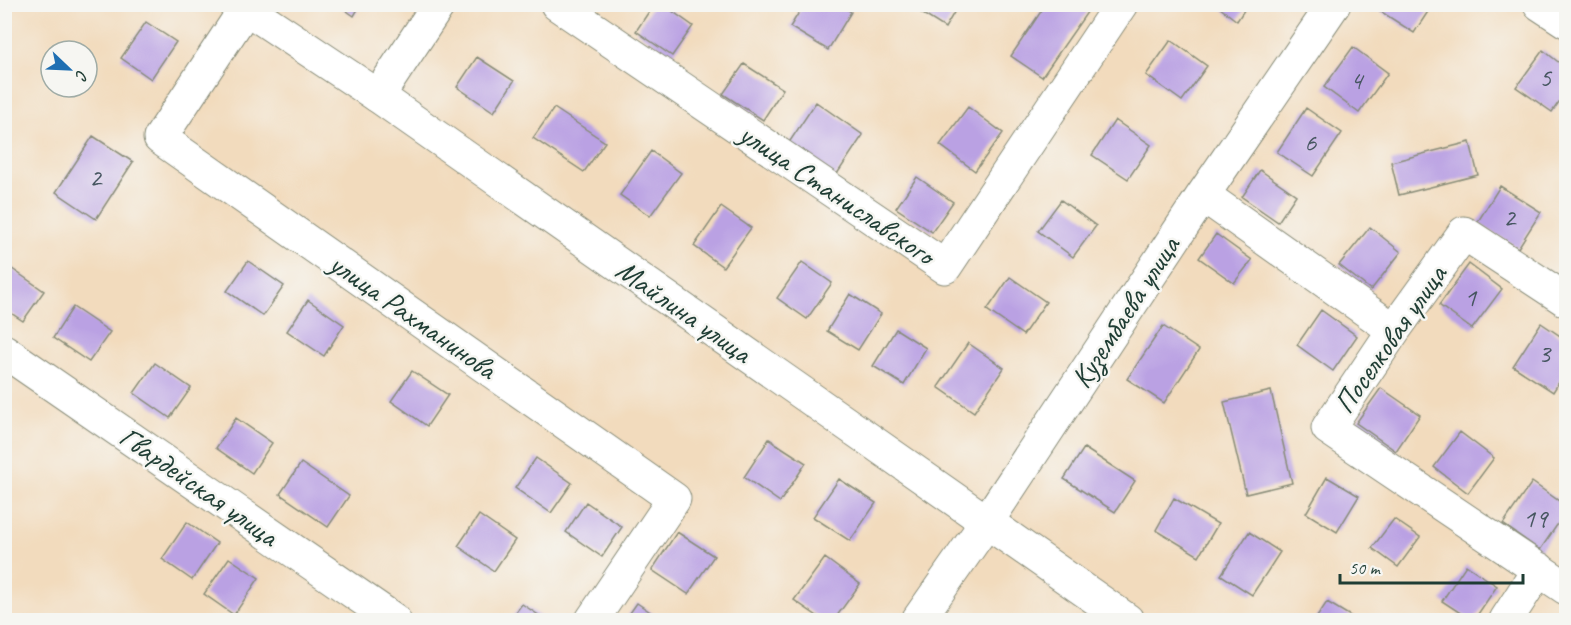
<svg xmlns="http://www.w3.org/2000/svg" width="1571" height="625" font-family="Caveat,sans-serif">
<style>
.building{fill:#baa1e3}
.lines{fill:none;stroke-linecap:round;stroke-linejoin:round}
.minor-casing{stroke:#888c78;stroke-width:35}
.major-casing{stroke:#888c78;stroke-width:35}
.minor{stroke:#fff;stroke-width:33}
.major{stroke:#fff;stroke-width:33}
.labels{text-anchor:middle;stroke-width:5;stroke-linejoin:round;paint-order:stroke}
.number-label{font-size:27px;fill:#465660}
.street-label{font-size:30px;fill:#1f3d34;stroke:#f6f6f2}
</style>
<rect width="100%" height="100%" fill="#f6f6f2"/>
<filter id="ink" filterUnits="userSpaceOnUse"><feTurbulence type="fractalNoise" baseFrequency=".0167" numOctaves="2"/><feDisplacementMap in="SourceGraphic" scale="12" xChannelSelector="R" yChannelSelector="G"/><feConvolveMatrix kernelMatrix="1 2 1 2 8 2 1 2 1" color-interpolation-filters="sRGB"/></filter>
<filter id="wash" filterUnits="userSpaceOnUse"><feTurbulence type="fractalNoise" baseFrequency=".008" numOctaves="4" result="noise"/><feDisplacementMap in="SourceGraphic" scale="24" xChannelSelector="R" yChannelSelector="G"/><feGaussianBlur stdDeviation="1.35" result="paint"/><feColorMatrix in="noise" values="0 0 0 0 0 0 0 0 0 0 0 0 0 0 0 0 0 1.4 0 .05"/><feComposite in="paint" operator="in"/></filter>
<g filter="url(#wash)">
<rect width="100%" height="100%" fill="#f2dbbd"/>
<g id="blocks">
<!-- building -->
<path class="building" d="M 337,4 L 361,4 L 354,16 Z
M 654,4 L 662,4 L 693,26 L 672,56 L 636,31 Z
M 804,4 L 839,4 L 851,12 L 828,50 L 790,27 Z
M 907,4 L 959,4 L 945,28 Z
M 1046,4 L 1085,4 L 1090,8 L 1042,77 L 1011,56 Z
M 1215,4 L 1248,4 L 1237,21 Z
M 1380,4 L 1433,4 L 1414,33 L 1377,9 Z
M 146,22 L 176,42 L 151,79 L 121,58 Z
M 1171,40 L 1207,66 L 1182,101 L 1146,75 Z
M 1353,47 L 1388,73 L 1359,113 L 1324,87 Z
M 1543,50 L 1566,68 L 1566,92 L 1552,112 L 1516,87 Z
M 477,57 L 514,81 L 494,112 L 457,87 Z
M 744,64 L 783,89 L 763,120 L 723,94 Z
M 816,102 L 863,135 L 835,177 L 788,144 Z
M 968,107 L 1003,133 L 975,171 L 940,145 Z
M 554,108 L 605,142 L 584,172 L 533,138 Z
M 1306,108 L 1342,133 L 1313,176 L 1277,152 Z
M 1115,120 L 1151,145 L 1128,179 L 1092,155 Z
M 93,136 L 133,162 L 96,219 L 56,192 Z
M 1470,142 L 1478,175 L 1399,195 L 1391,162 Z
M 651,151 L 681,173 L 650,216 L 620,195 Z
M 1260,170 L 1296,195 L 1278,222 L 1242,197 Z
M 917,177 L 953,202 L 932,232 L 896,208 Z
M 1500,186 L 1541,212 L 1518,248 L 1477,223 Z
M 1061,200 L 1096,226 L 1073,257 L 1038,231 Z
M 721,207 L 751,228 L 723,267 L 694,246 Z
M 1370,227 L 1401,252 L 1371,290 L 1339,265 Z
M 1216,234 L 1252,260 L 1234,283 L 1199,258 Z
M 248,261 L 284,286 L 263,316 L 227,291 Z
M 802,262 L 832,283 L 807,319 L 777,298 Z
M 5,264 L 44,291 L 23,321 L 5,309 Z
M 1469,264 L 1502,289 L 1472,329 L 1439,305 Z
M 1010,277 L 1046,302 L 1023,335 L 987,310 Z
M 850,294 L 881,314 L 858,350 L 827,331 Z
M 308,300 L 344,325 L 324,356 L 287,331 Z
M 73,307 L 110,332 L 89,362 L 53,338 Z
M 1321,310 L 1357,336 L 1333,371 L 1297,345 Z
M 1541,323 L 1566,340 L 1566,371 L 1553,392 L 1513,366 Z
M 1163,326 L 1199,350 L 1164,403 L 1127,379 Z
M 896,329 L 926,348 L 904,385 L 873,366 Z
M 968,343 L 1004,368 L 974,412 L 938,387 Z
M 155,363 L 191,388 L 170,418 L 134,393 Z
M 412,371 L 448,395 L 427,426 L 391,401 Z
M 1381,388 L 1420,415 L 1396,451 L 1356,423 Z
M 1271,391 L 1292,483 L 1246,494 L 1224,402 Z
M 236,418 L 272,443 L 252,473 L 216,448 Z
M 1460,432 L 1494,458 L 1468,493 L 1434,467 Z
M 769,439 L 806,463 L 780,502 L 744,477 Z
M 1084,448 L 1135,481 L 1115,512 L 1064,479 Z
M 536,458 L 572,483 L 551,513 L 515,488 Z
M 301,463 L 349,496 L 328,527 L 280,494 Z
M 1327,477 L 1359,496 L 1337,532 L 1306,513 Z
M 839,479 L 876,503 L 850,541 L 813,517 Z
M 1532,482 L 1566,506 L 1566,512 L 1540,550 L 1503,524 Z
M 1174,498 L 1218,524 L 1199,556 L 1156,530 Z
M 586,502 L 622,527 L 602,557 L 566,532 Z
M 479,515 L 515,540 L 494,571 L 458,546 Z
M 1394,519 L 1420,537 L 1398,567 L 1372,548 Z
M 187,522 L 217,543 L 192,580 L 162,559 Z
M 677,532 L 714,556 L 688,594 L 652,570 Z
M 1249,532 L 1280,552 L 1252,595 L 1221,575 Z
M 229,558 L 259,578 L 234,615 L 204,594 Z
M 825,558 L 860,584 L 834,620 L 823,620 L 794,600 Z
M 1466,565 L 1497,586 L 1474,620 L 1471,620 L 1442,601 Z
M 1327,602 L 1357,620 L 1315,620 Z
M 637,603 L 662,620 L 625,620 Z
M 522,604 L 546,620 L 510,620 Z"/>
</g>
</g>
<g filter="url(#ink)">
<use href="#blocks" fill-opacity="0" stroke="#888c78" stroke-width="1.5"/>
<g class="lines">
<defs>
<path id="minor" d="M 557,4 L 945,267 L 1121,4
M 1540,4 L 1566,21
M 246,8 L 160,138 L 674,499 L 592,620
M 378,96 L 439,4
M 1203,195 L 1394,330
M 1566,300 L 1464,233 L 1394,330 L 1328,428 L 1566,588
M 4,351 L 394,620
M 918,620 L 986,523 L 1203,195 L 1334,4
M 1506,620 L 1539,569"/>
<path id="major" d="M 240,4 L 378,96 L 1127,620"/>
</defs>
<!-- minor casing -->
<use href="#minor" class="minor-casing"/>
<!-- major casing -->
<use href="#major" class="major-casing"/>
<!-- minor -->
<use href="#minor" class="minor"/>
<!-- major -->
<use href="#major" class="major"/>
</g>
</g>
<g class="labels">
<!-- number labels -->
<g class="number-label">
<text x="1545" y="86">5</text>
<text x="1356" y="89">4</text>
<text x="1310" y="151">6</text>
<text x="95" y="186">2</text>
<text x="1509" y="226">2</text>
<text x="1470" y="306">1</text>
<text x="1544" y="362">3</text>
<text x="1535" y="527">19</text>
</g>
<!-- street labels -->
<g class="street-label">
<text transform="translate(837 194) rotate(34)" y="10">улица Станиславского</text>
<text transform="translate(684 311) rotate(35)" y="10">Майлина улица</text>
<text transform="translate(1125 312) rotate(-57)" y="10">Кузембаева улица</text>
<text transform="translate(413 316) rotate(35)" y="10">улица Рахманинова</text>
<text transform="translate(1390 339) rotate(-55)" y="10">Поселковая улица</text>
<text transform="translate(199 486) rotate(35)" y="10">Гвардейская улица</text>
</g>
</g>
<!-- margin -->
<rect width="1571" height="625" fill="none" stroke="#f6f6f2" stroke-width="24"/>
<!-- north arrow -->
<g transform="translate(69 69) rotate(113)"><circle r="28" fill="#f6f6f2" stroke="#a0aca6" stroke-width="1.5"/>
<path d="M0-4.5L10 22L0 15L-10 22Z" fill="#1f6fb2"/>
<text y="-9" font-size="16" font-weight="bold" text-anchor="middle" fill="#1f3d34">С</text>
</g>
<!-- scale -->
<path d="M1340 574v9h183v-9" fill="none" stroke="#1f3d34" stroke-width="3"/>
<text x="1349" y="574" font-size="18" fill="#1f3d34" stroke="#f6f6f2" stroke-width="4.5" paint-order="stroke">50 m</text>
</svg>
